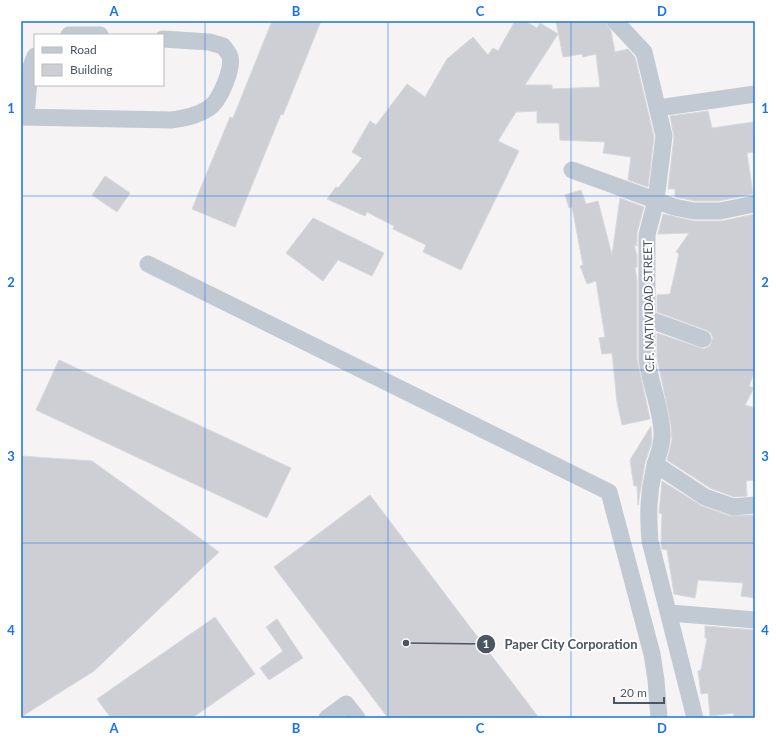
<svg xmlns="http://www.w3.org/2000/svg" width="776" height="739" font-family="Lato,sans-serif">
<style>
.building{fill:#cdcfd5;stroke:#d7d9de}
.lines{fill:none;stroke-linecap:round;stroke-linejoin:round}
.minor{stroke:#c1cad2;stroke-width:17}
.grid{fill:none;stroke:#1a73e8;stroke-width:1;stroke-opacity:0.55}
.labels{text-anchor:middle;stroke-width:4;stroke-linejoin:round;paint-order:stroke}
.street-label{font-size:12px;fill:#4a5661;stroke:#fff}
.leader{fill:none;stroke:#4a5661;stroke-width:1.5}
.callout-dot{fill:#4a5661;stroke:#fff;stroke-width:1.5}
.mark-label{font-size:12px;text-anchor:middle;font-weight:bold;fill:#fff}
.callout-label{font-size:13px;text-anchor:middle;font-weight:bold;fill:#4a5661;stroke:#fff;stroke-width:4;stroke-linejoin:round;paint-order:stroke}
.neatline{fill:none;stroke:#1a73e8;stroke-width:1.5}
.grid-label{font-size:13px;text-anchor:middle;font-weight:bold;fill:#1a73e8}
</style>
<rect width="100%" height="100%" fill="#f5f3f3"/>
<!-- building -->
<path class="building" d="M 272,21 L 321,21 L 283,115 L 281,114 L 235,227 L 192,209 L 230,117 L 233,118 Z
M 515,21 L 525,21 L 537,28 L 540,23 L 558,34 L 525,85 L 552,85 L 552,89 L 600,87 L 596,54 L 583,57 L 582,54 L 563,57 L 556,21 L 605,21 L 611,31 L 615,52 L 628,49 L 635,57 L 654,137 L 648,187 L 628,180 L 631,157 L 603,153 L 605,142 L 560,140 L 559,123 L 537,123 L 537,111 L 516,112 L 498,141 L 519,151 L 461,270 L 423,252 L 426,245 L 393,229 L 394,226 L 367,212 L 365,216 L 327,199 L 336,187 L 338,188 L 362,158 L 352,152 L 370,121 L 376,125 L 407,84 L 425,97 L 447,59 L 473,37 L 488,55 L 493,48 L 498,51 Z
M 708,111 L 712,128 L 753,122 L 755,152 L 747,153 L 753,194 L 719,201 L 695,201 L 675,197 L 675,189 L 668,189 L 674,137 L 670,116 Z
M 105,176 L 130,193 L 117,212 L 92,195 Z
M 581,190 L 586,204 L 598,201 L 612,255 L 620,198 L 644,207 L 637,233 L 637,246 L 634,245 L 637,255 L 637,267 L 635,268 L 637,280 L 637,359 L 650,419 L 622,425 L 617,402 L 612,353 L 602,354 L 599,338 L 605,337 L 596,281 L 587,284 L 580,266 L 583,265 L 572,207 L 569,208 L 565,195 Z
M 663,214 L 694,221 L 722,221 L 755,214 L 755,370 L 749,386 L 754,388 L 745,405 L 755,408 L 755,480 L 746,481 L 747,496 L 734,497 L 710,488 L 667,460 L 672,440 L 671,425 L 657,358 L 657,333 L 704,349 L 710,346 L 713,338 L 711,333 L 706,330 L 657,312 L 657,295 L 670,294 L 679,254 L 676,252 L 689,233 L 658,234 Z
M 313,218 L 384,253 L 372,276 L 338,260 L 323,281 L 286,253 Z
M 59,360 L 291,468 L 267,518 L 36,410 Z
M 651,426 L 652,442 L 645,463 L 638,505 L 637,486 L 634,486 L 630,460 Z
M 21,456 L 92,461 L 219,552 L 94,671 L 21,717 Z
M 662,481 L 702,506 L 730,516 L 755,515 L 755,598 L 741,596 L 743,583 L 698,580 L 695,598 L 674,594 L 667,550 L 662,549 L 661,542 L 662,514 L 659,513 Z
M 370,495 L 539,718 L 388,718 L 274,567 Z
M 215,617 L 255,674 L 192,718 L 111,718 L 97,699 Z
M 277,619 L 303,658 L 269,680 L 260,668 L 283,651 L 266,627 Z
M 705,626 L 755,630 L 755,718 L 733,718 L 734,713 L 710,716 L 708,693 L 701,694 L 698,671 L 701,670 L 707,638 L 705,638 Z"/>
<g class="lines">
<!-- minor -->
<path class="minor" d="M 615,21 L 644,52 L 664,136 L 656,200 L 647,235 L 647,359 C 650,384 662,411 662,434 C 663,447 656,458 654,470 C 648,495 648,515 650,541 L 695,718
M 69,35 L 100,35
M 658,108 L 755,94
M 26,116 L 30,69 L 35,56
M 21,117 L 171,120 C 185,118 197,116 209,108 C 220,101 233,69 230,57 C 229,53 225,49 223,46 L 209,42 L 163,39
M 572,170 L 674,207 L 694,211 L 720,211 L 754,204
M 148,264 L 609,492 L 652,654 L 656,680 L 659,718
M 648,319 L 703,339
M 655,464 L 705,497 L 733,507 L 755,505
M 670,613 L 755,620
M 327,718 L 346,704 L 357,718"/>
</g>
<!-- grid -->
<path class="grid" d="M 205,21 L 205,718M 388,21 L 388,718M 571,21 L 571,718M 21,196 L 755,196M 21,370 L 755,370M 21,543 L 755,543"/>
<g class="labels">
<!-- street labels -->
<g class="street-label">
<text transform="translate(649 306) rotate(-91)" y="4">C.F. NATIVIDAD STREET</text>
</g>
</g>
<!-- callouts -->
<path class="leader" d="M406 643L486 644"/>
<g class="callout-dot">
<circle cx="406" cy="643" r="4"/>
<circle cx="486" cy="644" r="10"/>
</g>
<g class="mark-label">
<text x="486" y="648">1</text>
</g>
<g class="callout-label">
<text x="571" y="649">Paper City Corporation</text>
</g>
<!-- border -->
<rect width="776" height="739" fill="none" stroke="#ffffff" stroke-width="44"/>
<!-- legend -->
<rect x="34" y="34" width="130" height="52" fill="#ffffff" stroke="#b7bbc0"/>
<rect x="42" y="47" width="20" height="6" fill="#c1cad2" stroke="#b7bbc0"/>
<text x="70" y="54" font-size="12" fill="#4a5661">Road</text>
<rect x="42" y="64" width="20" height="12" fill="#cdcfd5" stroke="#b7bbc0"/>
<text x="70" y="74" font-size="12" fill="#4a5661">Building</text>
<!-- scale -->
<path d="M614 697v6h50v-6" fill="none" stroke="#4a5661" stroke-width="2"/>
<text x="620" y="697" font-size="12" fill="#4a5661" stroke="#ffffff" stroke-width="3" paint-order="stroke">20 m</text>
<rect x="22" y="22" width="732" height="695" class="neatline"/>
<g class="grid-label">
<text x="114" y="16">A</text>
<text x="296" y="16">B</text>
<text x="480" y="16">C</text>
<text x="662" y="16">D</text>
<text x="11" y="113">1</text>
<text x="765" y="113">1</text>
<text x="11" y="287">2</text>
<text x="765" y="287">2</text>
<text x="11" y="461">3</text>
<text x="765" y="461">3</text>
<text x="11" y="635">4</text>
<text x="765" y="635">4</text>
<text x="114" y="733">A</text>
<text x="296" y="733">B</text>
<text x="480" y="733">C</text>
<text x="662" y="733">D</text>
</g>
</svg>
